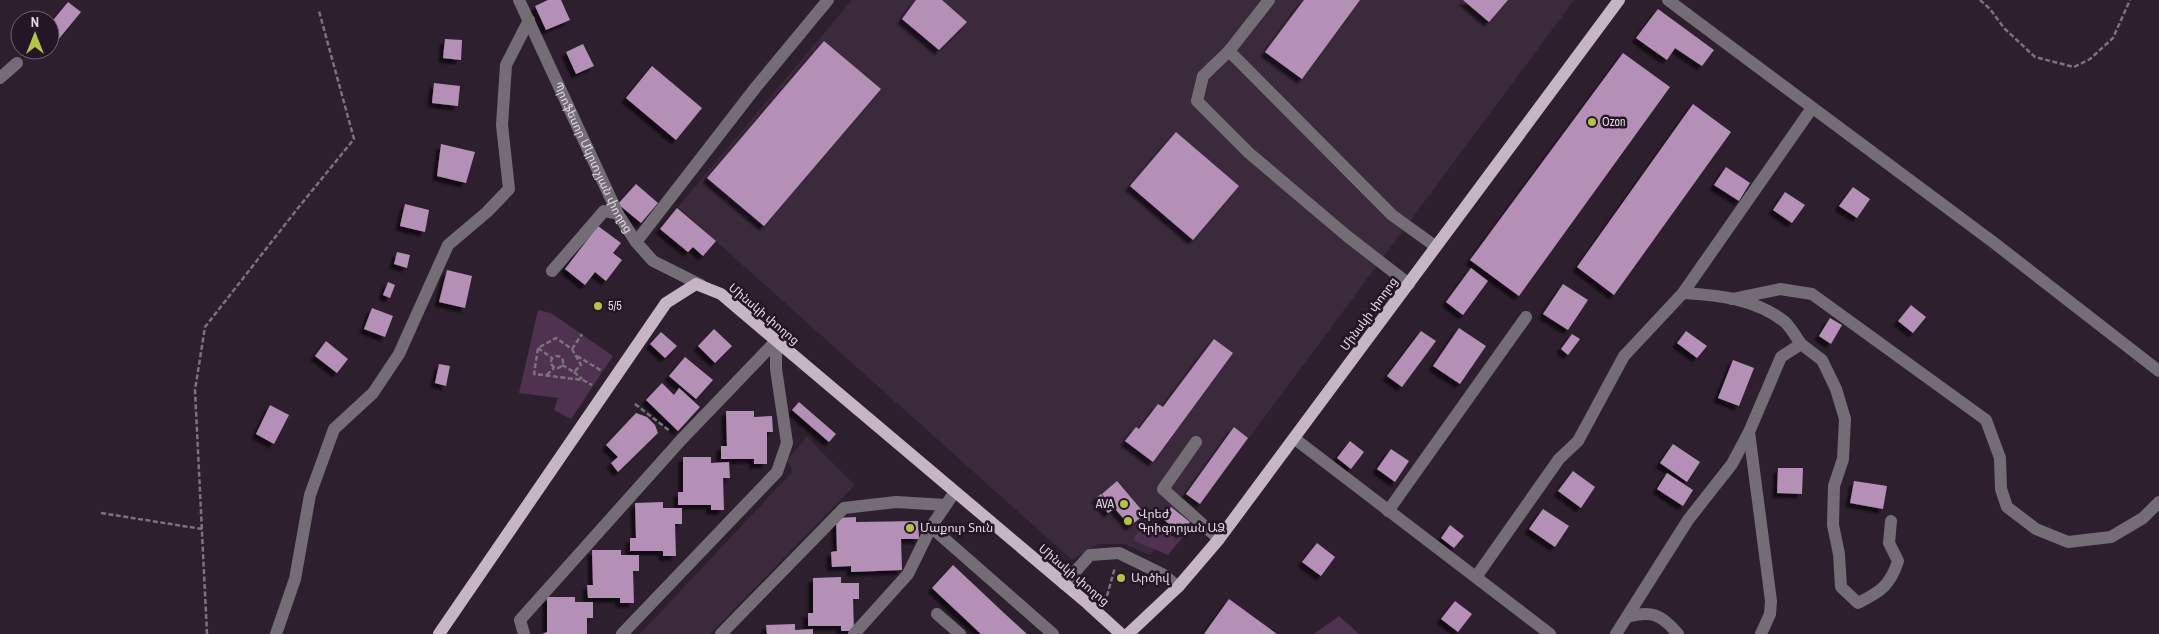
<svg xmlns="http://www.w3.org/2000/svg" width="2159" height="634" font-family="'Archivo Narrow','Noto Sans Armenian',sans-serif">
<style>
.built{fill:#3b293c}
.green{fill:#4e3250}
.building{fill:#b48fb6;filter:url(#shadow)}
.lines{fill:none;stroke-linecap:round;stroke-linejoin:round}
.path{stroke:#7d717d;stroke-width:2.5;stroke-dasharray:5 2.5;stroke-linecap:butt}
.minor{stroke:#746d75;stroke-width:12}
.major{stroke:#c5b5c5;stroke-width:12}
.poi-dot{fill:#b5c249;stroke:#241625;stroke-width:2}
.labels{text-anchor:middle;stroke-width:5;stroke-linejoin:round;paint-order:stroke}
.poi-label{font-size:12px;fill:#e3d9e3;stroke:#241625;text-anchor:start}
.street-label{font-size:12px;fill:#e3d9e3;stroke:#241625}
</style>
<defs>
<filter id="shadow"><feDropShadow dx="-4.5" dy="4.5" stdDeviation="1" flood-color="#0009"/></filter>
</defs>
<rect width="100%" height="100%" fill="#2e1f2e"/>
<!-- built -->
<path class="built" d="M 852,0 L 1574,0 L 1200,504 L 1150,555 L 1124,544 L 1098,544 L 1072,560 L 678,207 Z
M 807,437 L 855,485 L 710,634 L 640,634 L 793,471 L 787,460 Z"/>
<!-- green -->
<path class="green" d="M 538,310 L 551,313 L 613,356 L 571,419 L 554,410 L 558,398 L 519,393 Z
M 1138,532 L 1183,537 L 1168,555 L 1133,540 Z
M 1339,616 L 1359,634 L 1314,634 Z"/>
<!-- building -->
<path class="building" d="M 548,0 L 561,0 L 570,20 L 546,30 L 535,6 Z
M 916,0 L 942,0 L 967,22 L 939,50 L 902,19 Z
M 1304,0 L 1360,0 L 1302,79 L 1265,52 Z
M 1463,0 L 1508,0 L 1489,22 Z
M 68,2 L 81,12 L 57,41 L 50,35 L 50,24 Z
M 1658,9 L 1714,50 L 1702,66 L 1675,48 L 1667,60 L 1636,38 Z
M 445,39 L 462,40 L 461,60 L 443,58 Z
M 824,41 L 881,89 L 764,226 L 707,178 Z
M 583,44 L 594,66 L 576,74 L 566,52 Z
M 1623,53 L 1670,87 L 1519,296 L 1470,260 Z
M 652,66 L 702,108 L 676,140 L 626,98 Z
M 434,83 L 460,86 L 458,106 L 432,103 Z
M 1693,104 L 1731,132 L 1614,295 L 1577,267 Z
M 1176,132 L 1239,186 L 1193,240 L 1130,186 Z
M 441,144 L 475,152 L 466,183 L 437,176 Z
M 1726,167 L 1750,183 L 1739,201 L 1714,185 Z
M 636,184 L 658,203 L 641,223 L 618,204 Z
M 1853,187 L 1870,199 L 1857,218 L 1839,206 Z
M 1785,192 L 1805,205 L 1792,223 L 1773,210 Z
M 405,204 L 429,210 L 425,232 L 400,226 Z
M 677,208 L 716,241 L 703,256 L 693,247 L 688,252 L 660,229 Z
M 598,226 L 621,243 L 613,253 L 622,260 L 606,281 L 595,272 L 585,285 L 565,269 Z
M 397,252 L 410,255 L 407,268 L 394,264 Z
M 1471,268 L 1488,281 L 1463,315 L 1446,302 Z
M 447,270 L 472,276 L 465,308 L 439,302 Z
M 388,282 L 395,285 L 390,298 L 383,295 Z
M 1563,284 L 1588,300 L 1568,330 L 1543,314 Z
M 1911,305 L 1926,317 L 1913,333 L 1898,321 Z
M 372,308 L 393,316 L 385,337 L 364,329 Z
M 1830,318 L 1842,325 L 1831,344 L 1819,336 Z
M 1459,328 L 1486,346 L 1460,384 L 1433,366 Z
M 714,329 L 732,346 L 715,363 L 698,346 Z
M 1421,331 L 1436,341 L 1402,387 L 1387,376 Z
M 1686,331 L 1707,346 L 1697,358 L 1677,343 Z
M 661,332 L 677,346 L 665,358 L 650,344 Z
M 1572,334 L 1580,339 L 1568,355 L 1561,349 Z
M 1214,339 L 1233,353 L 1153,462 L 1125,441 L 1136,427 L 1139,429 L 1158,404 L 1163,407 Z
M 326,341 L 348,359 L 337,373 L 315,356 Z
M 685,357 L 713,380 L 696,399 L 669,376 Z
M 1733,360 L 1754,368 L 1739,406 L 1718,398 Z
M 439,364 L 450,366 L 446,386 L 435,383 Z
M 662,383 L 674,395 L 679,388 L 700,407 L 678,431 L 646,400 Z
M 799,402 L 836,434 L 829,442 L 792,410 Z
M 270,405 L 289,415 L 274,444 L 256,434 Z
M 726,411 L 754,411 L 754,417 L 772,416 L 773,432 L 767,432 L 767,464 L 754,464 L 754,459 L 721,459 L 721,446 L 727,446 Z
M 636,413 L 647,417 L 655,425 L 658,433 L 618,472 L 611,463 L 618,457 L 606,445 Z
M 1234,427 L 1248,438 L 1200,504 L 1186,494 Z
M 1350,441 L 1364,452 L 1351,469 L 1337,458 Z
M 1673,444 L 1700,462 L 1687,482 L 1660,463 Z
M 1391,449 L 1409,461 L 1395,482 L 1377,469 Z
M 683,457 L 711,457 L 711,463 L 729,462 L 730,478 L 723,478 L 724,510 L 711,510 L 711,505 L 678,505 L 678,492 L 683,492 Z
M 1778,468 L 1803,468 L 1802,494 L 1777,493 Z
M 1573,471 L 1595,487 L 1581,508 L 1558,491 Z
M 1667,473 L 1693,490 L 1683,506 L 1657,489 Z
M 1117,481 L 1145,514 L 1130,526 L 1102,494 Z
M 1854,481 L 1887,486 L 1883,509 L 1850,503 Z
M 1101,494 L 1114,509 L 1108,513 L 1096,498 Z
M 663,502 L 663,508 L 682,508 L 682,524 L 675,524 L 676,556 L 663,556 L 663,551 L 630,551 L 630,538 L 636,538 L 635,503 Z
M 1171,507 L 1190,522 L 1181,534 L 1162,518 Z
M 1543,509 L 1569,526 L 1555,547 L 1529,529 Z
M 856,517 L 856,522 L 918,521 L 919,539 L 901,539 L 902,570 L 851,572 L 851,566 L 832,567 L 831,552 L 837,551 L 836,518 Z
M 1450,525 L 1464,536 L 1454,548 L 1441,538 Z
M 1317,543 L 1335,557 L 1321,576 L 1302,562 Z
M 592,550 L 621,550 L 621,555 L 639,555 L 639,571 L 633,571 L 634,603 L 620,603 L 620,598 L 588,598 L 587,585 L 593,585 Z
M 953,565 L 1004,613 L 1027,634 L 981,634 L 932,588 Z
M 841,577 L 841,583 L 859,583 L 859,599 L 853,599 L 854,631 L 841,631 L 841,626 L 808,626 L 808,613 L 813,613 L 813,578 Z
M 547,597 L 575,597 L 575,602 L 593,602 L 593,618 L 587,618 L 587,634 L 542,634 L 547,632 Z
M 1229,599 L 1277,634 L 1204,634 Z
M 1455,601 L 1472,614 L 1458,632 L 1441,619 Z
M 795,624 L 795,630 L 813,629 L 813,634 L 767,634 L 766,625 Z"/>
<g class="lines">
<!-- path -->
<path class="path" d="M 1980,0 L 1990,9 L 2004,28 L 2035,57 L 2074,67 L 2090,59 L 2113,38 L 2130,0
M 538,348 L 552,358
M 572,349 L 582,334
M551 362a6 6 0 1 1 12 0a6 6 0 1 1-12 0Z
M 577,356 L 602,371
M 562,365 L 574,372 L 581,365 L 572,349 L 556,338 L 538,348 L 534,374 L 583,380 L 592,385
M 574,372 L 582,379
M 547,375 L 554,368
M 635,404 L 670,431
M 101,513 L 202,529
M 1107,596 L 1115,567
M 207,634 L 195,390 L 205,327 L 298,208 L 354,139 L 319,11"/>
<!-- minor -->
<g class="minor">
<path id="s1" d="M 519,0 L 618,214 L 636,242 L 653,261 L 701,285"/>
<path d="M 1269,0 L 1229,51 L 1203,76 L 1197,101 L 1249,153 L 1347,236 L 1409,284"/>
<path d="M 1668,0 L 1993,242 L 2159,371"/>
<path d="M 1229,51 L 1392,215 L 1435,246"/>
<path d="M 0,78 L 17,63"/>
<path d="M 636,242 L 756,87 L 828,0"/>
<path d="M 552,271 L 604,211 L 618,214"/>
<path d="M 1732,299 L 1780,289 L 1812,294 L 1986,420 L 2000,458 L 2001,489 L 2007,507 L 2036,529 L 2068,542 L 2111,537 L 2143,518 L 2159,502"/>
<path d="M 1801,344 L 1822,360 L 1836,389 L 1845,419 L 1843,459 L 1834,486 L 1833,525 L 1839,554 L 1841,587 L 1858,603 C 1880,592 1890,586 1898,561 L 1889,543 L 1891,521"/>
<path d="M 1749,432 L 1771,601 L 1770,614 L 1761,634"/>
<path d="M 1295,439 L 1550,634"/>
<path d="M 1196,442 L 1163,489 L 1219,539"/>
<path d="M 1388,511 L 1526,317"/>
<path d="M 931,527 L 1053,634"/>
<path d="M 1476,577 L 1559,459 L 1578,441 L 1624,356 L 1683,293 L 1812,108"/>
<path d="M 1064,584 L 1090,555 L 1119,553 L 1164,575 L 1178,587"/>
<path d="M 937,614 L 960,634"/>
<path d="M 1627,617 C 1651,610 1661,614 1678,634"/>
<path d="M 276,634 L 295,579 L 310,495 L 334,429 L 373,393 L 399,354 L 448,245 L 487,212 L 509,189 L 502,125 L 506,65 L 529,20"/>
<path d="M 524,634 L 520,620 L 681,440 L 776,341"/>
<path d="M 622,634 L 777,472 L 787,443 L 776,369 L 776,341"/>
<path d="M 721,634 L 844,508 L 896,502 L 945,505"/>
<path d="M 854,634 L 908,574 L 931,527 L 954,493"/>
<path d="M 1616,634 L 1688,520 L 1732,464 L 1749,432 L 1781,357 L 1801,344 C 1796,337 1791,328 1785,322 C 1756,299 1719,295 1683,293"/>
</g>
<!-- major -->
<path class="major" d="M 439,634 L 666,303 L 696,284 L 721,294 L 1087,603 L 1121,634
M 1128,634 L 1178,587 L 1219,539 L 1619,0"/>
</g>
<!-- markers -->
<g class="poi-dot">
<circle cx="1592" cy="122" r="5"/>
<circle cx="598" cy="306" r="5"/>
<circle cx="1124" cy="504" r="5"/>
<circle cx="1128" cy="521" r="5"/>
<circle cx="910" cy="528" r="5"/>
<circle cx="1121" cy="578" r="5"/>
</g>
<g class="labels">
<!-- poi labels -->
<g class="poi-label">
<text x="1602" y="126">Ozon</text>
<text x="608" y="310">5/5</text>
<text x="1114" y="508" text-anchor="end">AVA</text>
<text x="1138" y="518">Վրեժ<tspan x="1138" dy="14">Գրիգորյան ԱՁ</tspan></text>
<text x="920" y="532">Մաքուր Տուն</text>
<text x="1131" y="582">Արծիվ</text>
</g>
<!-- street labels -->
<g class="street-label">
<text dy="4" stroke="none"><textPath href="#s1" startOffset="174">Պրոֆեսոր Մկրտչյան փողոց</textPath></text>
<text transform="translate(764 314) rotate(40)" y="4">Մինսկի փողոց</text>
<text transform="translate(1369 314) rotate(-54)" y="4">Մինսկի փողոց</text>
<text transform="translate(1074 575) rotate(40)" y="4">Մինսկի փողոց</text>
</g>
</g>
<!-- north arrow -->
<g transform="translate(35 35)"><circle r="24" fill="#241625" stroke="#706471"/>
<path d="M0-4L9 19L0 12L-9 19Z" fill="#b5c249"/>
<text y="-8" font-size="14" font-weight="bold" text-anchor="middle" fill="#e3d9e3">N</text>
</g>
</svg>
